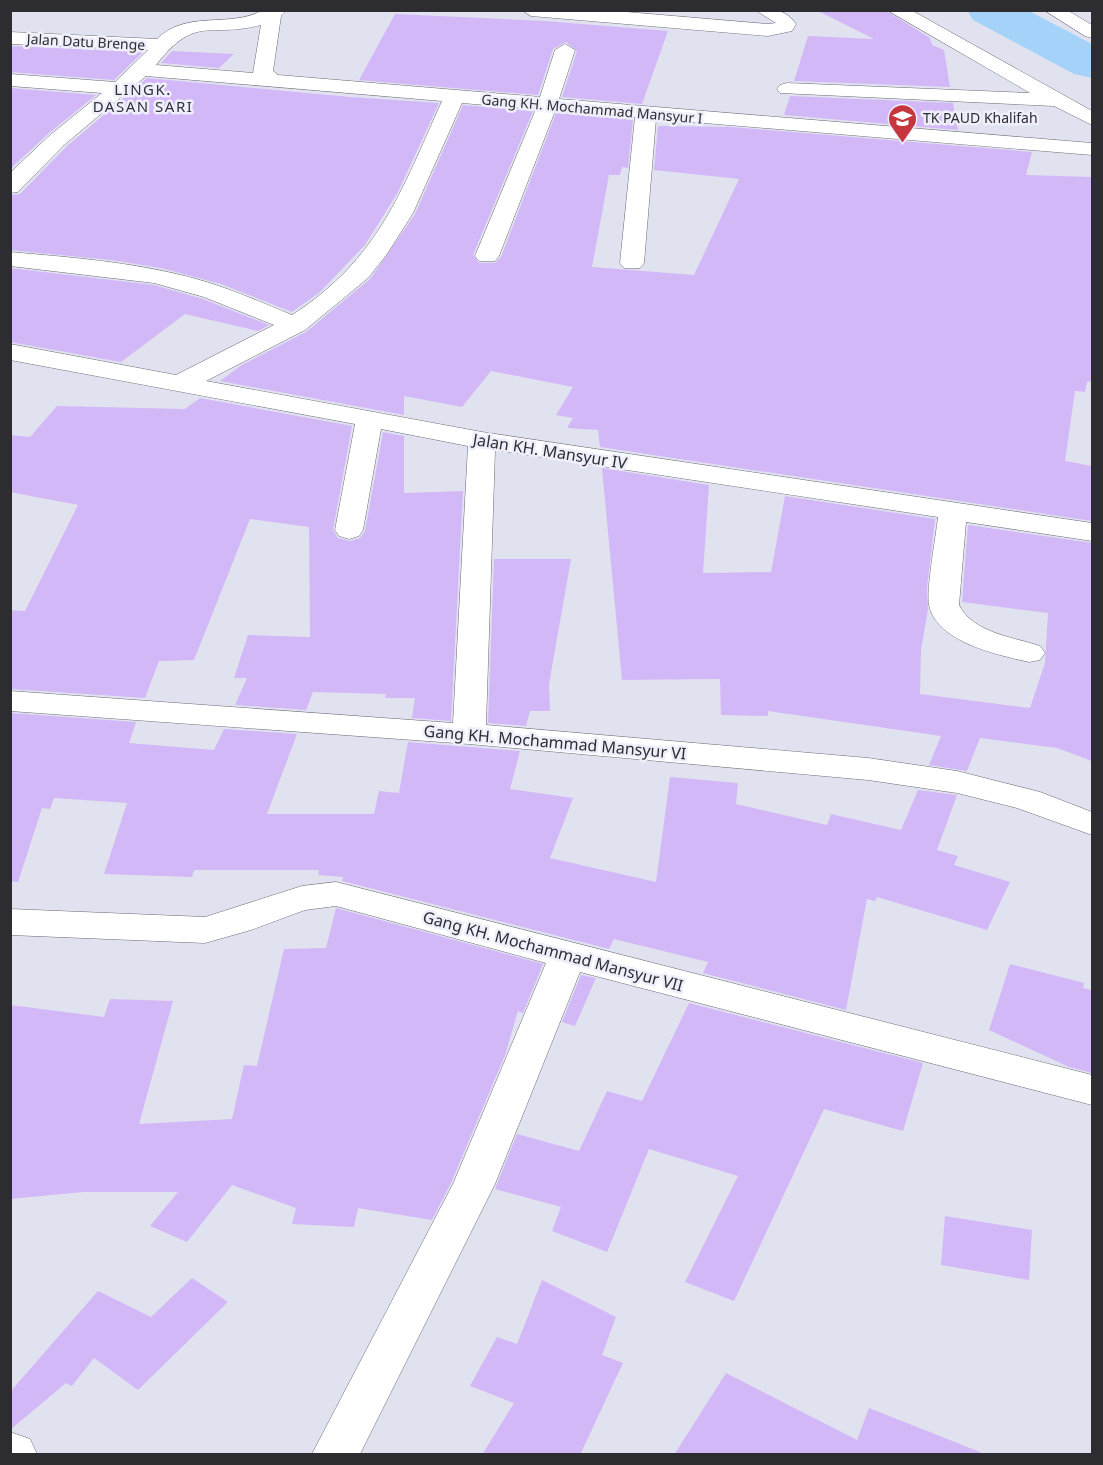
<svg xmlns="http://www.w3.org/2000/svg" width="1103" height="1465" font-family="'Noto Sans',sans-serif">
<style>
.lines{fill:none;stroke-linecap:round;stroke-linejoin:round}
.river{fill:#a5d2f9;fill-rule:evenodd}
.building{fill:#d3b8f7}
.street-casing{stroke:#6b6b76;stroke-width:1}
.street{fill:#fff;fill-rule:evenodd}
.labels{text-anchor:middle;stroke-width:5;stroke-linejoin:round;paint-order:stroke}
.far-street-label{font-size:14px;fill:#2c2c31;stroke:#efeffc}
.far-poi-label{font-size:14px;fill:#2c2c31;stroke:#efeffc;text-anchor:start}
.far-neighbourhood-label{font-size:15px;letter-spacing:1.5px;fill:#32323c;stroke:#efeffc}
.street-label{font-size:16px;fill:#2c2c31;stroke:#efeffc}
</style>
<rect width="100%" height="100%" fill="#e1e2ef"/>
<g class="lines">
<!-- river -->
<path class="river" d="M 967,10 L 1027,10 L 1092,44 L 1092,78 L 1074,74 L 973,20 Z"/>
</g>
<!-- building -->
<path class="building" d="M 816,10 L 885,10 L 930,38 L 932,45 L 944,50 L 950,87 L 794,81 L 808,36 L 874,39 Z
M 395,14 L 545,21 L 668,31 L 642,104 L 562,97 L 577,51 L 566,42 L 553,49 L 538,95 L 359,80 Z
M 10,46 L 143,52 L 114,80 L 10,72 Z
M 172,51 L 234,54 L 219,68 L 161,63 Z
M 147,78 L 350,97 L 439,103 L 398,192 L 365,245 L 320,292 L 292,312 L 221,284 L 161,268 L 111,260 L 10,250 L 10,195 L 20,194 L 66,147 Z
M 10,88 L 96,95 L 48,134 L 10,169 Z
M 790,96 L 953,103 L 958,130 L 784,115 Z
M 463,105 L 533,111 L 473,255 L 479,263 L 495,263 L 501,257 L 556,113 L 633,119 L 628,168 L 622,167 L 620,175 L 609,175 L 592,267 L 694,275 L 739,179 L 654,170 L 658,126 L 731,127 L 1032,152 L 1026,175 L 1092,177 L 1092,381 L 1087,382 L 1085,392 L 1075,391 L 1065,461 L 1092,466 L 1092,521 L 600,447 L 598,430 L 567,428 L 573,418 L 556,415 L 573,387 L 491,371 L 462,407 L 404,396 L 404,415 L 220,381 L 240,366 L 306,332 L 370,279 L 415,214 Z
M 10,268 L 154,285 L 203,299 L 269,325 L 258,331 L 185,314 L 121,362 L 10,342 Z
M 200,398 L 352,426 L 333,530 L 338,538 L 350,541 L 360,538 L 365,531 L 383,432 L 404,436 L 404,493 L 463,491 L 451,721 L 412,718 L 415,698 L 385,698 L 386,694 L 313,692 L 306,710 L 235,705 L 247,678 L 234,678 L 248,635 L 310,637 L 309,527 L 250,519 L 194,660 L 159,661 L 145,698 L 10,689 L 10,610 L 25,611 L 78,505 L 10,492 L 10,435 L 30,437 L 57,406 L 185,409 Z
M 602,468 L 709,485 L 703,573 L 771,572 L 785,496 L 935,519 L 927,588 L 928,609 L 921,650 L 920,694 L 1030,708 L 1045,663 L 1048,613 L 962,602 L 968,525 L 1092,543 L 1092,761 L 1057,748 L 980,738 L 967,771 L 929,765 L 941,736 L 768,711 L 768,716 L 721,715 L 720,679 L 622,680 Z
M 494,559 L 571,559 L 549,684 L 550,711 L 530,711 L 526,726 L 488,723 Z
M 10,713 L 136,722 L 129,743 L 214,750 L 224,729 L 297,734 L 267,814 L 374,814 L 379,791 L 399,793 L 408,742 L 520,751 L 510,789 L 573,798 L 550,858 L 656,882 L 670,777 L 738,783 L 736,804 L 827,825 L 831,814 L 901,830 L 918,790 L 957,795 L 937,850 L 958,856 L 954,865 L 1010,882 L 987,930 L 877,897 L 875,901 L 867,899 L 846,1010 L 703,973 L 708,962 L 614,939 L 609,949 L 342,881 L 343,877 L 318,875 L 319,870 L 194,870 L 192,877 L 104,874 L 127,803 L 54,798 L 50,809 L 42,808 L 18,882 L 10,881 Z
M 336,908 L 543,964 L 523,1013 L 518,1011 L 505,1055 L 451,1183 L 432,1220 L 358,1208 L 354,1227 L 292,1224 L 296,1208 L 232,1185 L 187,1242 L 150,1226 L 178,1192 L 83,1192 L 10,1199 L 10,1005 L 104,1017 L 110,999 L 173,1001 L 139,1124 L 232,1119 L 244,1065 L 257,1066 L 284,949 L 326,948 Z
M 1010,964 L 1084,983 L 1083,988 L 1092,990 L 1092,1073 L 1069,1067 L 989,1030 Z
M 581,975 L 596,978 L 575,1026 L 562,1022 Z
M 689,1003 L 923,1063 L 903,1131 L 824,1109 L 734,1301 L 685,1282 L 738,1176 L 649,1149 L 607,1252 L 552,1231 L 561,1207 L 495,1189 L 517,1134 L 579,1151 L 607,1091 L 642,1101 Z
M 945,1216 L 1032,1230 L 1029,1280 L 941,1265 Z
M 192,1278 L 228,1302 L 138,1390 L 94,1358 L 72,1386 L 66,1383 L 10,1430 L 10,1392 L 98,1291 L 151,1317 Z
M 542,1280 L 616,1317 L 602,1355 L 623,1363 L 580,1455 L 482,1455 L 514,1403 L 470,1386 L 497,1337 L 517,1344 Z
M 726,1373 L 857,1440 L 869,1408 L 980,1452 L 980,1455 L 674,1455 Z"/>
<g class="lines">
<defs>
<path id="street" d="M 263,10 L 287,10 L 281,16 L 273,71 L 278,75 L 540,97 L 555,50 L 565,44 L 575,50 L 559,99 L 1092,143 L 1092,155 L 656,119 L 644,263 L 640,268 L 624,268 L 620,263 L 635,117 L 555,111 L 499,256 L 495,261 L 479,261 L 475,256 L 536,109 L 462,103 L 413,213 L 387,254 L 368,278 L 305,330 L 206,381 L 482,432 L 1092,523 L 1092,541 L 966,522 L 959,605 C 973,633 1013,637 1040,646 L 1045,653 L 1040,660 L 1029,662 C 998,655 936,642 929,605 C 926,590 936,536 938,517 L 495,450 L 486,725 L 868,758 L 957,771 L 1040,792 L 1092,812 L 1092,835 L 1017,808 L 957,793 L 868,780 L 469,744 L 10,711 L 10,691 L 453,723 L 468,446 L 381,429 L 363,530 L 359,536 L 349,539 L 339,536 L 335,530 L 355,424 L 10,360 L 10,344 L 176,375 L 274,325 L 204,297 L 154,283 L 10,266 L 10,252 C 78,258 145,263 210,283 C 238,292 265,304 292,315 C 379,259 402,190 442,101 L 146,76 L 64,145 L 18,192 L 10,193 L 10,173 L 49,136 L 102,93 L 10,86 L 10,74 L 115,82 L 148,50 L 10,44 L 10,32 L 157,39 C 187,9 230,29 263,10 ZM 261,25 L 253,73 L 156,65 C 197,13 208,39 261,25 Z
M 522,10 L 603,10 L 768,24 L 776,23 L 755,10 C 773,10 785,8 796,24 L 792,31 L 768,36 L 531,16 Z
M 887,10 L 911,10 L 1092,111 L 1092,125 L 1054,106 L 780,93 L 777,89 L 780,85 L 787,83 L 1030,93 Z
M 1044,10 L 1067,10 L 1092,25 L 1092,38 L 1085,36 Z
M 336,882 L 1092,1075 L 1092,1105 L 580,972 L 495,1184 L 360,1454 L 312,1454 L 453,1184 L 546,963 L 336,906 L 305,910 L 251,930 L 205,943 L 10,935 L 10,909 L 205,917 L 302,886 Z
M 10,1432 L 30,1439 L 37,1454 L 10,1454 Z"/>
</defs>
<!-- street casing -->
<use href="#street" class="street-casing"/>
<!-- street -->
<use href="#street" class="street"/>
</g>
<!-- icons -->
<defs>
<symbol id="school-pin" viewBox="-11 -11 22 30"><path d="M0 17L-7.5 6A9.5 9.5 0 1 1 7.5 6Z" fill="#c5363f" stroke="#efeffc"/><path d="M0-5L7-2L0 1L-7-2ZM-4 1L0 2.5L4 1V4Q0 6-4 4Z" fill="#fff"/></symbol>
</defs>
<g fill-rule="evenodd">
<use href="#school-pin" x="886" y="102" width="33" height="45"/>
</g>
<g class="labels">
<!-- far-street labels -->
<g class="far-street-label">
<text transform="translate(86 42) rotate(3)" y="5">Jalan Datu Brenge</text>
<text transform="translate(592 109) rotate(5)" y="5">Gang KH. Mochammad Mansyur I</text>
</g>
<!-- far-poi labels -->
<g class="far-poi-label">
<text x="923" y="123">TK PAUD Khalifah</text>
</g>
<!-- far-neighbourhood labels -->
<g class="far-neighbourhood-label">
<text x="143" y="95">LINGK.<tspan x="143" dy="17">DASAN SARI</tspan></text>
</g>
<!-- street labels -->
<g class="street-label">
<text transform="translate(550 451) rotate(9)" y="6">Jalan KH. Mansyur IV</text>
<text transform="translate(555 742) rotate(5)" y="6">Gang KH. Mochammad Mansyur VI</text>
<text transform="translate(553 951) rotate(15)" y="6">Gang KH. Mochammad Mansyur VII</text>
</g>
</g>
<!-- border -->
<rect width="1103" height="1465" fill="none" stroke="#2c2c31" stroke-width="24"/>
</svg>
